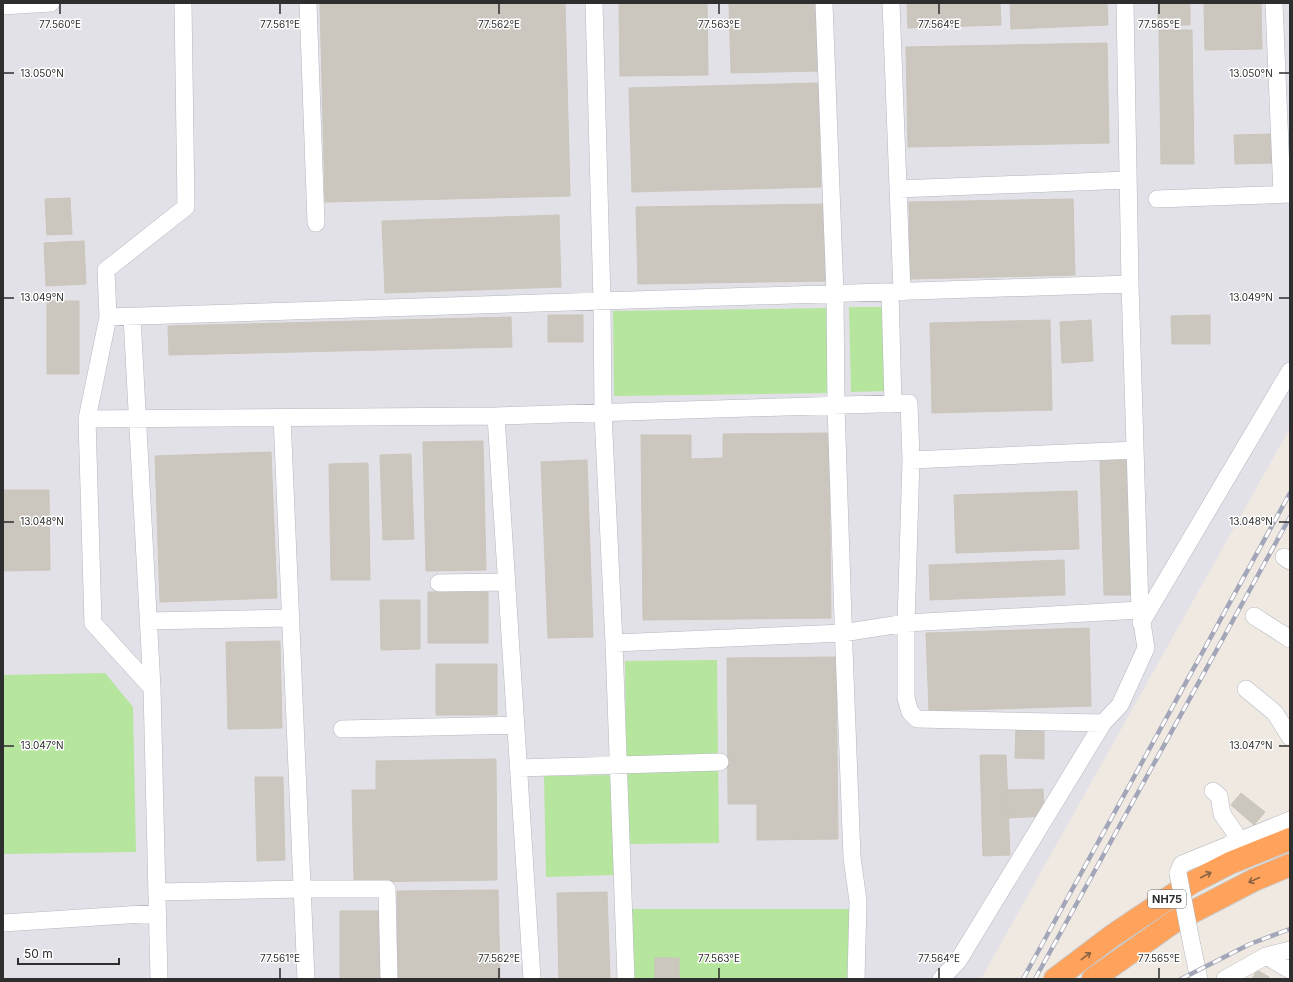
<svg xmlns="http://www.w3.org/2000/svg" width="1293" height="982" font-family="Inter,sans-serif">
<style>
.industrial{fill:#e3e1e8}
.green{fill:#b6e59e}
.building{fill:#cbc7bf;stroke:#cbc5ba}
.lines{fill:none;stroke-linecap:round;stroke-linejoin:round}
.minor-casing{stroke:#b4b7c1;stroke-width:18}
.highway-casing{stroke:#c9c9c9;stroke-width:24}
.minor{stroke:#fff;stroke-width:17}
.highway{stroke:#ffa35c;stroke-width:22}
.rail-casing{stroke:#a3a6b8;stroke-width:4.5}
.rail{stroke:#fff;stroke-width:3;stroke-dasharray:9;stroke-linecap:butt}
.minor-bridge-casing{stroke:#b4b7c1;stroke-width:18;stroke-linecap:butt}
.minor-bridge{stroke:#fff;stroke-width:17}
.oneway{stroke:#8c6343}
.ticks{fill:none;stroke:#2e2e2e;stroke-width:1.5}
.labels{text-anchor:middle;stroke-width:3;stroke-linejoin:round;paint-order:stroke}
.shield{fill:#fff;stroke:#6d6d6d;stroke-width:1}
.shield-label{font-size:11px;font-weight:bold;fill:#2e2e2e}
.ticks-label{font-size:10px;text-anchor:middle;fill:#2e2e2e;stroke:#fff;stroke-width:3;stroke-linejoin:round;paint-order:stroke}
</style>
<rect width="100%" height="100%" fill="#efe9e1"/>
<!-- industrial -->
<path class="industrial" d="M 3,3 L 1290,3 L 1290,428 L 981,979 L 3,979 Z"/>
<!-- green -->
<path class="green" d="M 849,307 L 888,307 L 890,391 L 851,392 Z
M 828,308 L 829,393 L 614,396 L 613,311 Z
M 717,660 L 719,843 L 627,844 L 625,661 Z
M 105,673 L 133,707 L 136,852 L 3,854 L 3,675 Z
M 613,775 L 614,875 L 546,877 L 544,776 Z
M 627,909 L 849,909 L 849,979 L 629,979 Z"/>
<!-- building -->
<path class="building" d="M 320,3 L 565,3 L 570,196 L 325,202 Z
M 619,3 L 707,3 L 708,75 L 620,76 Z
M 729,3 L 816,3 L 819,71 L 731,73 Z
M 907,3 L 1000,3 L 1001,25 L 908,28 Z
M 1010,3 L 1107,3 L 1108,25 L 1011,29 Z
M 1158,3 L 1190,3 L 1190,25 L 1158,25 Z
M 1204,3 L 1261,3 L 1262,49 L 1205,50 Z
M 1159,30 L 1192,30 L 1194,164 L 1161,164 Z
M 1107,43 L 1109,143 L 908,147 L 906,47 Z
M 818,83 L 821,187 L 632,192 L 629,88 Z
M 1272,134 L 1273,163 L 1235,164 L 1234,135 Z
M 70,198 L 72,234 L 47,235 L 45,199 Z
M 1073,199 L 1075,275 L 910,279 L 909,202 Z
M 824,204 L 826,281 L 638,284 L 636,207 Z
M 559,215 L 561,287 L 385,293 L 382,221 Z
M 84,241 L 86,284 L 46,286 L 44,243 Z
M 47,301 L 79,301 L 79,374 L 47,374 Z
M 548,315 L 583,315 L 583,342 L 548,342 Z
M 1210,315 L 1210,344 L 1172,344 L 1171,316 Z
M 511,317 L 512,347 L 169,355 L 168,326 Z
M 1050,320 L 1052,410 L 932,413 L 930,323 Z
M 1091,320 L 1093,361 L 1062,363 L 1060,322 Z
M 829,433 L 831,618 L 643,620 L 641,435 L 691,435 L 691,459 L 723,458 L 723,434 Z
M 483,441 L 486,570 L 426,571 L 423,442 Z
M 271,452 L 277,598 L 160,602 L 155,456 Z
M 411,454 L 414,539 L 383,540 L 380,455 Z
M 587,460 L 593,637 L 548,638 L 541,462 Z
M 1130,460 L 1135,595 L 1104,595 L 1100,461 Z
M 368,463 L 370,580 L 331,580 L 329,464 Z
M 3,490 L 49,490 L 50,570 L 3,571 Z
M 1077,491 L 1079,549 L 956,553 L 954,495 Z
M 1064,560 L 1065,595 L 930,600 L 929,565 Z
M 428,592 L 488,592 L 488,643 L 428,643 Z
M 380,600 L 420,600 L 420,649 L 381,650 Z
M 1089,628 L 1091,706 L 929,711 L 926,633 Z
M 280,641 L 282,728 L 228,729 L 226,642 Z
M 836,657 L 838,839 L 757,840 L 757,804 L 728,804 L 727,658 Z
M 436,664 L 497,664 L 497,715 L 436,715 Z
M 1016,726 L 1044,727 L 1044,759 L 1015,758 Z
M 980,755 L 1006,755 L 1010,855 L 983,856 Z
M 496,759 L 497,880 L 354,882 L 352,790 L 376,790 L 376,761 Z
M 255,777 L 283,777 L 285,860 L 257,861 Z
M 1043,789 L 1044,816 L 1008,818 L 1007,790 Z
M 1241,793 L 1265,812 L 1254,825 L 1231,805 Z
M 498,890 L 500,979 L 398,979 L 397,891 Z
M 607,892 L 610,979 L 559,979 L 557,893 Z
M 340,911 L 382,911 L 383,979 L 340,979 Z
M 655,958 L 679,958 L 679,979 L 655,979 Z
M 1257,970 L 1269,977 L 1268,979 L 1252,979 Z"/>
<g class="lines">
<defs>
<path id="minor" d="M 308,3 L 316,223
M 594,3 L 602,301 L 603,413 L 614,643 L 626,979
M 824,3 L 835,294 L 836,407 L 844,649 L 852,857 L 858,901 L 856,979
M 891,3 L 902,292
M 1274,3 L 1282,194
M 3,6 L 51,3
M 898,189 L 1128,180
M 1157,199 L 1290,194
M 890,292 L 893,404
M 108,317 L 1130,284
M 132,317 L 152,688
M 496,416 L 532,979
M 282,417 L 306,979
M 87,419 L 496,416 L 909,403 L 911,460 L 1135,450
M 911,460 L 906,623 L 906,698 L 910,712 L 917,719 L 1103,723
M 1284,557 L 1290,561
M 439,583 L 506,582
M 1254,616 L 1290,639
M 148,621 L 291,618
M 1141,623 L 1290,371
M 614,643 L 843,633 L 906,623 L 1140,610
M 1246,689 L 1275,713 L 1290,737
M 342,729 L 516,725
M 518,768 L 720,762
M 1213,791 L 1219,796 L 1222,814 L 1240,840
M 1178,873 L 1182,864 L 1290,820
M 157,892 L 302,889 L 387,889 L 389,979
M 3,923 L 158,913
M 1192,946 L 1199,979
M 1266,956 L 1290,970
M 159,979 L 152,688 L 93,623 L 87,419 L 108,317 L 106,270 L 186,207 L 183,3
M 941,979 L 958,961 L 1103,723 L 1120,705 L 1146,648 L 1140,610 L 1130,284 L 1125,3
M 1225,979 L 1266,956 L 1290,950"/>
<path id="highway" d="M 1055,979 L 1112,936 L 1191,883 L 1230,863 L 1290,839
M 1093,979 L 1175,921 L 1254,880 L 1290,865"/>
</defs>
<!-- minor casing -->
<use href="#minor" class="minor-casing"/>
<!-- highway casing -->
<use href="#highway" class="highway-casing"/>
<!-- minor -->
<use href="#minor" class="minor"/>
<!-- highway -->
<use href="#highway" class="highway"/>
<defs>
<path id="rail" d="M 1023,979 L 1290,493
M 1035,979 L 1290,517
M 1181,979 L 1250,944 L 1290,929"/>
</defs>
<!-- rail casing -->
<use href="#rail" class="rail-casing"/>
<!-- rail -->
<use href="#rail" class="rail"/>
<defs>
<path id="minor-bridge" d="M 1178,873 L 1192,946"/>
</defs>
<!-- minor-bridge casing -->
<use href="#minor-bridge" class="minor-bridge-casing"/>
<!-- minor-bridge -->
<use href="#minor-bridge" class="minor-bridge"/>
</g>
<!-- one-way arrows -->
<defs><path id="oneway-shaft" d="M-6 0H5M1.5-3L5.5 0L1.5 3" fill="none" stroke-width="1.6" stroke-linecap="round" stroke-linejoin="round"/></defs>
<g class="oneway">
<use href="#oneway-shaft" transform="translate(1206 875) rotate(-27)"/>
<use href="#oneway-shaft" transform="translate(1254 880) rotate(155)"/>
<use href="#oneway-shaft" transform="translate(1086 956) rotate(-37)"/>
</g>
<!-- ticks -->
<path class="ticks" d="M 60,4 L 60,14M 280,4 L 280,14M 499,4 L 499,14M 719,4 L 719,14M 939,4 L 939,14M 1159,4 L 1159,14M 4,73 L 14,73M 1279,73 L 1289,73M 4,298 L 14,298M 1279,298 L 1289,298M 4,522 L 14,522M 1279,522 L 1289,522M 4,746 L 14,746M 1279,746 L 1289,746M 280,968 L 280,978M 499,968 L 499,978M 719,968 L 719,978M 939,968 L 939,978M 1159,968 L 1159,978"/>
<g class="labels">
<!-- shield labels -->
<rect class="shield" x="1148" y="890" width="38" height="18" rx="3"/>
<g class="shield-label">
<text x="1167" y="903">NH75</text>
</g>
</g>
<g class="ticks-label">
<text x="60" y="28">77.560°E</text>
<text x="280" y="28">77.561°E</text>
<text x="499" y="28">77.562°E</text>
<text x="719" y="28">77.563°E</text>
<text x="939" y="28">77.564°E</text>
<text x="1159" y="28">77.565°E</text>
<text x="42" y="77">13.050°N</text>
<text x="1251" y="77">13.050°N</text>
<text x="42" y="301">13.049°N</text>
<text x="1251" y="301">13.049°N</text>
<text x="42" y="525">13.048°N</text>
<text x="1251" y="525">13.048°N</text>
<text x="42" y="749">13.047°N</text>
<text x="1251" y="749">13.047°N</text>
<text x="280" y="962">77.561°E</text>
<text x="499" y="962">77.562°E</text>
<text x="719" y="962">77.563°E</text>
<text x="939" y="962">77.564°E</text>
<text x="1159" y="962">77.565°E</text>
</g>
<!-- border -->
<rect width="1293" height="982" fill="none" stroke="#2e2e2e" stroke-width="8"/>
<!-- scale -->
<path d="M18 958v6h101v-6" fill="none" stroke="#2e2e2e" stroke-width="2"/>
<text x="24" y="958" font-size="12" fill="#2e2e2e" stroke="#ffffff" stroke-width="3" paint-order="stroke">50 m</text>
</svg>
